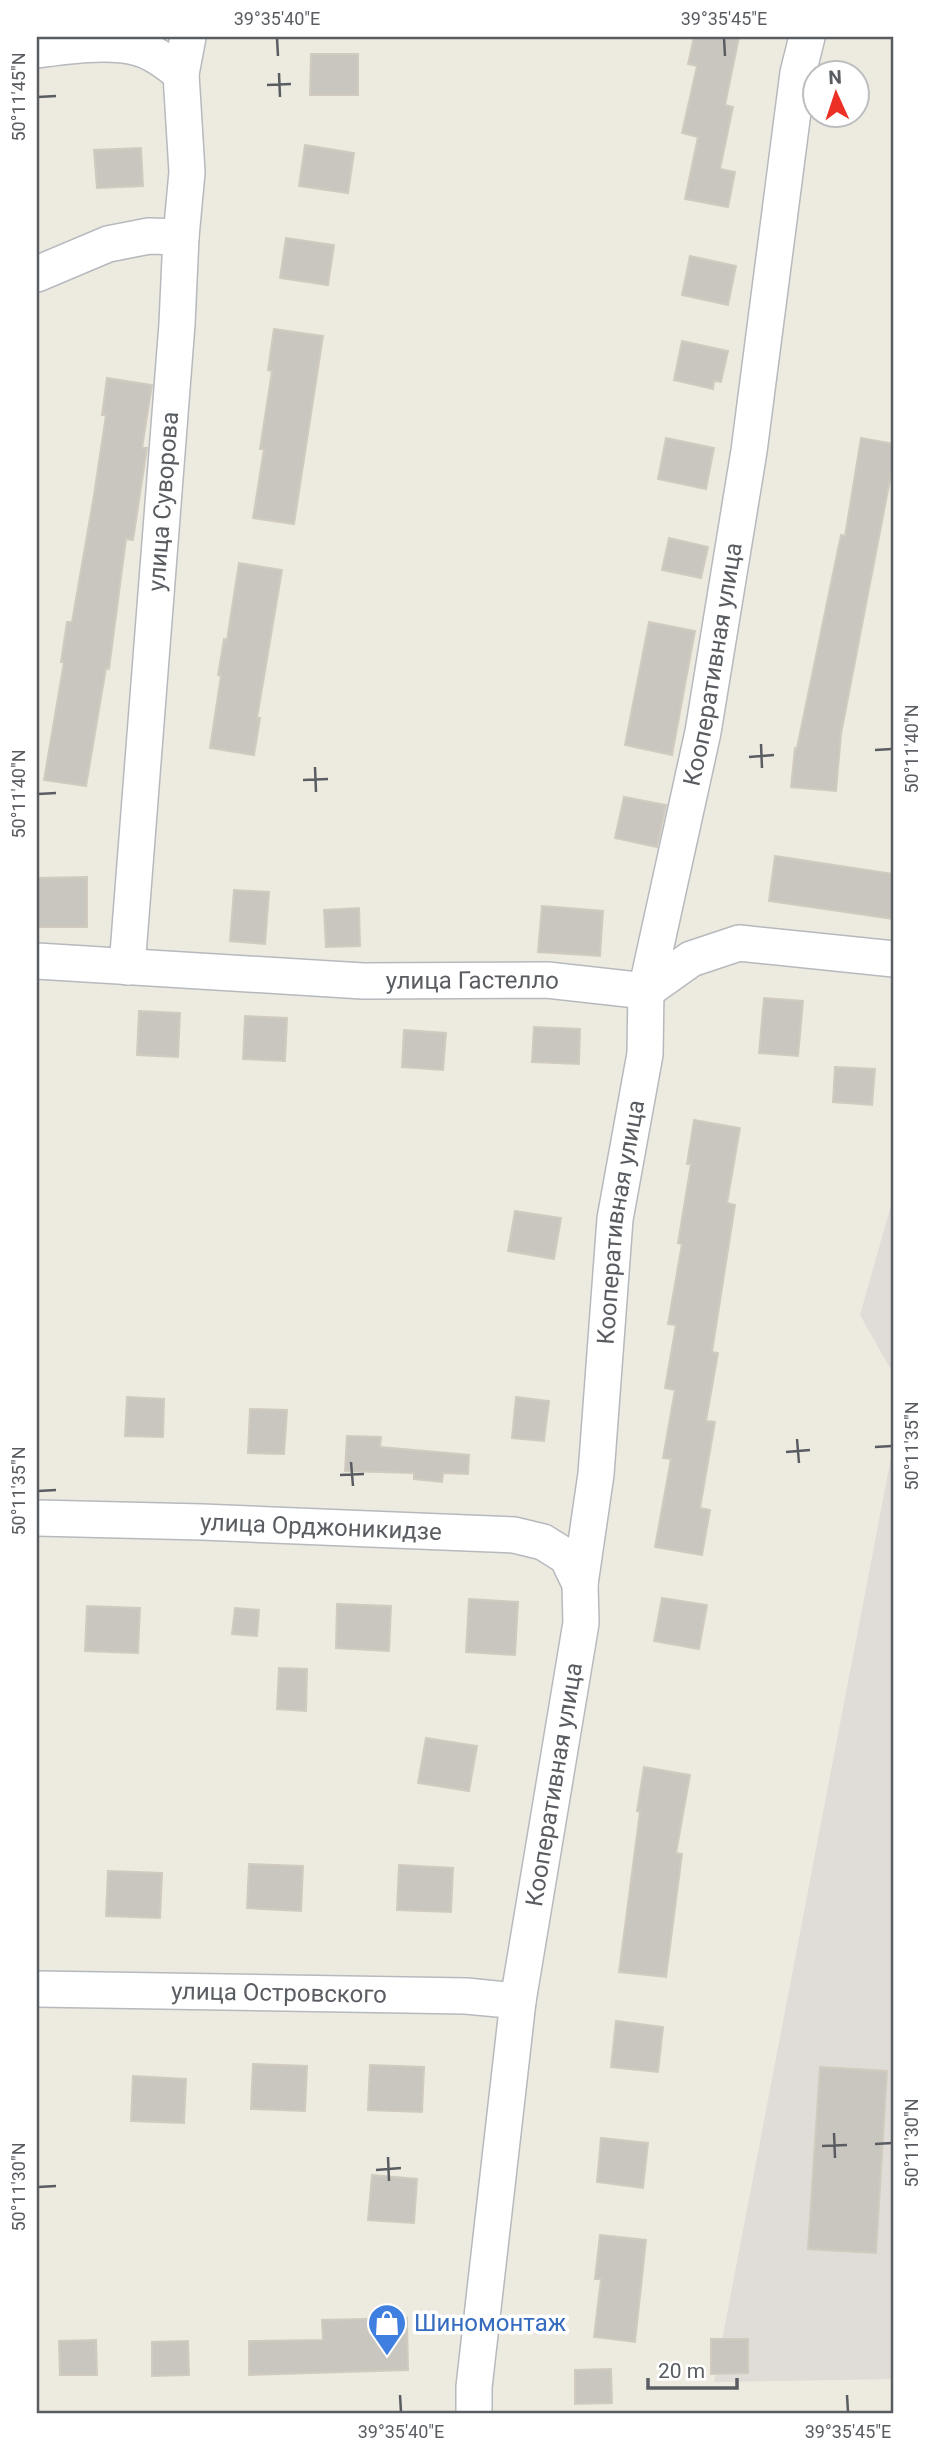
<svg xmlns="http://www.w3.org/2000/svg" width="931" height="2451" font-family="Roboto,sans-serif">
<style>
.industrial{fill:#e0ddd8}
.building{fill:#c9c6bf;stroke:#d1cbbf;stroke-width:2}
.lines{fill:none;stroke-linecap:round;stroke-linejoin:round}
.street-casing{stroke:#b6b9be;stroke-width:38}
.street{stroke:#fff;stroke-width:35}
.ticks{fill:none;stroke:#595d62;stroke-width:2.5}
.labels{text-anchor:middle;stroke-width:7;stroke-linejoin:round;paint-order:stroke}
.street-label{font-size:24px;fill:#595d62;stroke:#fff}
.shop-label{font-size:24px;fill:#366cbe;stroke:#fff;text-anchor:start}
.neatline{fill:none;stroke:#595d62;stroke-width:2.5}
.ticks-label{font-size:18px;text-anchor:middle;fill:#595d62}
</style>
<rect width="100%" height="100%" fill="#edeae0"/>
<!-- industrial -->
<path class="industrial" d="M 893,1198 L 894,1198 L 894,1375 L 860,1315 Z
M 894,1442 L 894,2379 L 714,2382 Z"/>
<!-- building -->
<path class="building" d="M 694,37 L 739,37 L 725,105 L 733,107 L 720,169 L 735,172 L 728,207 L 685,199 L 698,137 L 682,133 L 697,66 L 688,64 Z
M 311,54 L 358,54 L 358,95 L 310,95 Z
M 305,145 L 354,153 L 348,193 L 299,186 Z
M 141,148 L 143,186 L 97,188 L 94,150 Z
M 286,238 L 334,245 L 328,285 L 280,278 Z
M 690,256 L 736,266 L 728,305 L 682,295 Z
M 274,329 L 323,336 L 294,524 L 253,518 L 264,449 L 260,449 L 272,371 L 268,370 Z
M 682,341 L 728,351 L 721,382 L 714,381 L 713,389 L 674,380 Z
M 107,378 L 152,385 L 142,448 L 147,448 L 133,540 L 126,539 L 109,669 L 106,668 L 86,786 L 44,780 L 64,662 L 61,662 L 67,622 L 72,622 L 94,495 L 106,415 L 102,415 Z
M 666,438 L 714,448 L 706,489 L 658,479 Z
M 861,438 L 894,444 L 894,459 L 841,734 L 836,791 L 791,787 L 795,748 L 797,748 L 841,535 L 845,536 Z
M 669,538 L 708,547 L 701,578 L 662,570 Z
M 239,563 L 282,570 L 257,718 L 260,718 L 254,755 L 210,748 L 221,676 L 218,675 L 224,639 L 227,640 Z
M 649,622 L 695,631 L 672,755 L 625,745 Z
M 624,797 L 666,805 L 657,847 L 615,838 Z
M 775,856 L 894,874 L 894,919 L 769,901 Z
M 87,877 L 87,927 L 38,927 L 38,878 Z
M 234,890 L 269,892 L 265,944 L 230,941 Z
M 542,906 L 603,911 L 600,956 L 538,952 Z
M 359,908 L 360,946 L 326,947 L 324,910 Z
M 764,998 L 803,1001 L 798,1056 L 759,1053 Z
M 139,1011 L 180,1013 L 178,1057 L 137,1055 Z
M 245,1016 L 287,1018 L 285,1061 L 243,1059 Z
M 534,1027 L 580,1029 L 579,1064 L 532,1062 Z
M 404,1030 L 446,1033 L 443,1070 L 402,1067 Z
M 835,1067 L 875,1069 L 872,1105 L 833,1102 Z
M 694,1120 L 740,1128 L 727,1203 L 735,1205 L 712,1352 L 718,1353 L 706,1421 L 715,1422 L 700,1508 L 710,1510 L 702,1555 L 655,1547 L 671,1459 L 663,1458 L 675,1390 L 665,1388 L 676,1325 L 668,1324 L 682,1244 L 678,1243 L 691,1164 L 687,1164 Z
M 515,1211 L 561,1218 L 554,1259 L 508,1251 Z
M 127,1397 L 164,1399 L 163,1437 L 125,1436 Z
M 516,1397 L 549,1401 L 544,1441 L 512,1438 Z
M 250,1409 L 287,1410 L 284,1454 L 248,1453 Z
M 347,1436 L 381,1437 L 380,1447 L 469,1455 L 468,1474 L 443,1473 L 442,1482 L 414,1479 L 414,1473 L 345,1471 Z
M 662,1598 L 707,1605 L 699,1649 L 654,1641 Z
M 469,1599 L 518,1602 L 515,1655 L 466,1652 Z
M 337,1604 L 391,1606 L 389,1651 L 336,1648 Z
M 87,1606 L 140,1608 L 138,1653 L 85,1651 Z
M 235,1608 L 259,1610 L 257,1636 L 232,1634 Z
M 279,1668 L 307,1669 L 306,1711 L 277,1709 Z
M 426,1738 L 477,1746 L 469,1791 L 418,1783 Z
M 644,1767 L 690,1775 L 676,1853 L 682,1854 L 666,1977 L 619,1972 L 640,1812 L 637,1811 Z
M 249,1864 L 303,1866 L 301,1911 L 247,1908 Z
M 399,1865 L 453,1868 L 451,1912 L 397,1910 Z
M 108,1871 L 162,1873 L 160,1918 L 106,1916 Z
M 616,2021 L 663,2027 L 658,2072 L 611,2067 Z
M 253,2064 L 307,2066 L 305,2111 L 251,2109 Z
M 370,2065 L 424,2067 L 422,2112 L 368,2110 Z
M 820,2067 L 887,2071 L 876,2253 L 808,2249 Z
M 133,2076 L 186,2079 L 184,2123 L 131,2121 Z
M 601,2138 L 648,2143 L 643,2188 L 597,2182 Z
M 372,2175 L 417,2179 L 414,2223 L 368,2220 Z
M 600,2235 L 646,2240 L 635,2342 L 594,2337 L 601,2279 L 595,2279 Z
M 407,2318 L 408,2370 L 249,2375 L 249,2341 L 323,2340 L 322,2320 Z
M 711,2339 L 748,2339 L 748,2373 L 711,2374 Z
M 96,2340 L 97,2375 L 60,2375 L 59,2341 Z
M 188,2341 L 189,2375 L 152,2376 L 152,2342 Z
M 611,2369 L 612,2403 L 575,2404 L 575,2370 Z"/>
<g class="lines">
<defs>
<g id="street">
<path d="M 37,50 C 66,46 110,40 138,48 C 154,52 168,63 181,74"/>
<path d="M 37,274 L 108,244 L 149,236 L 181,237"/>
<path id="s1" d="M 37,961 L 363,981 L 547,980 L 646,991 L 691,959 L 739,943 L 894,959"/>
<path id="s2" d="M 127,967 L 177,324 L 181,237 L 187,172 L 181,74 L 188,37"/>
<path id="s3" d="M 37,1518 L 202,1522 L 514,1535 L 543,1542 L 567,1557 L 580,1584"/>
<path id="s4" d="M 37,1989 L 466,1996 L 518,2001"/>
<path id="s5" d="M 474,2414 L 474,2387 L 518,2001 L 581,1623 L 580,1584 L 596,1474 L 615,1219 L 645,1054 L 646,991 L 703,732 L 749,451 L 798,73 L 807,37"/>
</g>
</defs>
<!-- street casing -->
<use href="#street" class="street-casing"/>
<!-- street -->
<use href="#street" class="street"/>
</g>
<!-- ticks -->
<path class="ticks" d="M 277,38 L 278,56M 724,38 L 725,56M 279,73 L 280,97M 267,85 L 291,84M 38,97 L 56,96M 761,744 L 762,768M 875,750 L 892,749M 749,757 L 774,755M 315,767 L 316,792M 303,780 L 328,779M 38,794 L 56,793M 797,1439 L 799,1463M 875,1447 L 892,1446M 786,1452 L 810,1450M 351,1462 L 353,1486M 340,1475 L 364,1474M 38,1491 L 56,1490M 834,2133 L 835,2158M 875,2144 L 892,2143M 822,2146 L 847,2145M 388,2157 L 389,2181M 376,2170 L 401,2168M 38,2187 L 56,2186M 400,2395 L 401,2412M 847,2395 L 848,2412"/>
<!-- icons -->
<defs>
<symbol id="shop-pin" viewBox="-11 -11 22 30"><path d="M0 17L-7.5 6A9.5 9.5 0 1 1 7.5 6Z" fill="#3f7fe0" stroke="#fff"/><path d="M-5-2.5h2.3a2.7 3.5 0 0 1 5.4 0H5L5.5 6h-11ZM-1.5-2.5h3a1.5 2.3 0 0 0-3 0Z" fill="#fff"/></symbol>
</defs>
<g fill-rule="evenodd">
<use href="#shop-pin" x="365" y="2301" width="44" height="60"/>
</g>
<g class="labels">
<!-- street labels -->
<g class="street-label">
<text dy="8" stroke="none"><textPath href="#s2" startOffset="467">улица Суворова</textPath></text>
<text dy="8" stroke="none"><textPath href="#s5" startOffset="1769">Кооперативная улица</textPath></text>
<text dy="8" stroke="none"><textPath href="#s1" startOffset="436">улица Гастелло</textPath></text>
<text dy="8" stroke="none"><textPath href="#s5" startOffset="1202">Кооперативная улица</textPath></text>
<text dy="8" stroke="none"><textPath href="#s3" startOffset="284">улица Орджоникидзе</textPath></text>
<text dy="8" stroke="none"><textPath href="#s5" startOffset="635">Кооперативная улица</textPath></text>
<text dy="8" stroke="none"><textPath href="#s4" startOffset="242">улица Островского</textPath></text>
</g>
<!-- shop labels -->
<g class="shop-label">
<text x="414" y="2331">Шиномонтаж</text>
</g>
</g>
<!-- border -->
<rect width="931" height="2451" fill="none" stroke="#ffffff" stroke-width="77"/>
<!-- north arrow -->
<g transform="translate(836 94) rotate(357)"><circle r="33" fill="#ffffff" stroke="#bdbec0" stroke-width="2"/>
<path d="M0-5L12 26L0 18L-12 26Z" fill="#ed3026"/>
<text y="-10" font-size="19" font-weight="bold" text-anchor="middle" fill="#595d62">N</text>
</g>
<!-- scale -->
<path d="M648 2378v10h89v-10" fill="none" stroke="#595d62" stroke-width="3.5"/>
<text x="658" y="2378" font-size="21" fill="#595d62" stroke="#ffffff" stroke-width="5" paint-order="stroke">20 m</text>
<rect x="38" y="38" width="854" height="2374" class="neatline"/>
<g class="ticks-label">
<text x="277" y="25">39°35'40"E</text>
<text x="724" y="25">39°35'45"E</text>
<text transform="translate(19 97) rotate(-90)" y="6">50°11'45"N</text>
<text transform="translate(912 749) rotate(-90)" y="6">50°11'40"N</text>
<text transform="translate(19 794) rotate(-90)" y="6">50°11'40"N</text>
<text transform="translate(912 1446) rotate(-90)" y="6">50°11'35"N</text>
<text transform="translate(19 1491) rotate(-90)" y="6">50°11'35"N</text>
<text transform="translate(912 2143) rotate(-90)" y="6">50°11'30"N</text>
<text transform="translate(19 2187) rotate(-90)" y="6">50°11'30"N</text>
<text x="401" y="2438">39°35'40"E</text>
<text x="848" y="2438">39°35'45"E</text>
</g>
</svg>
